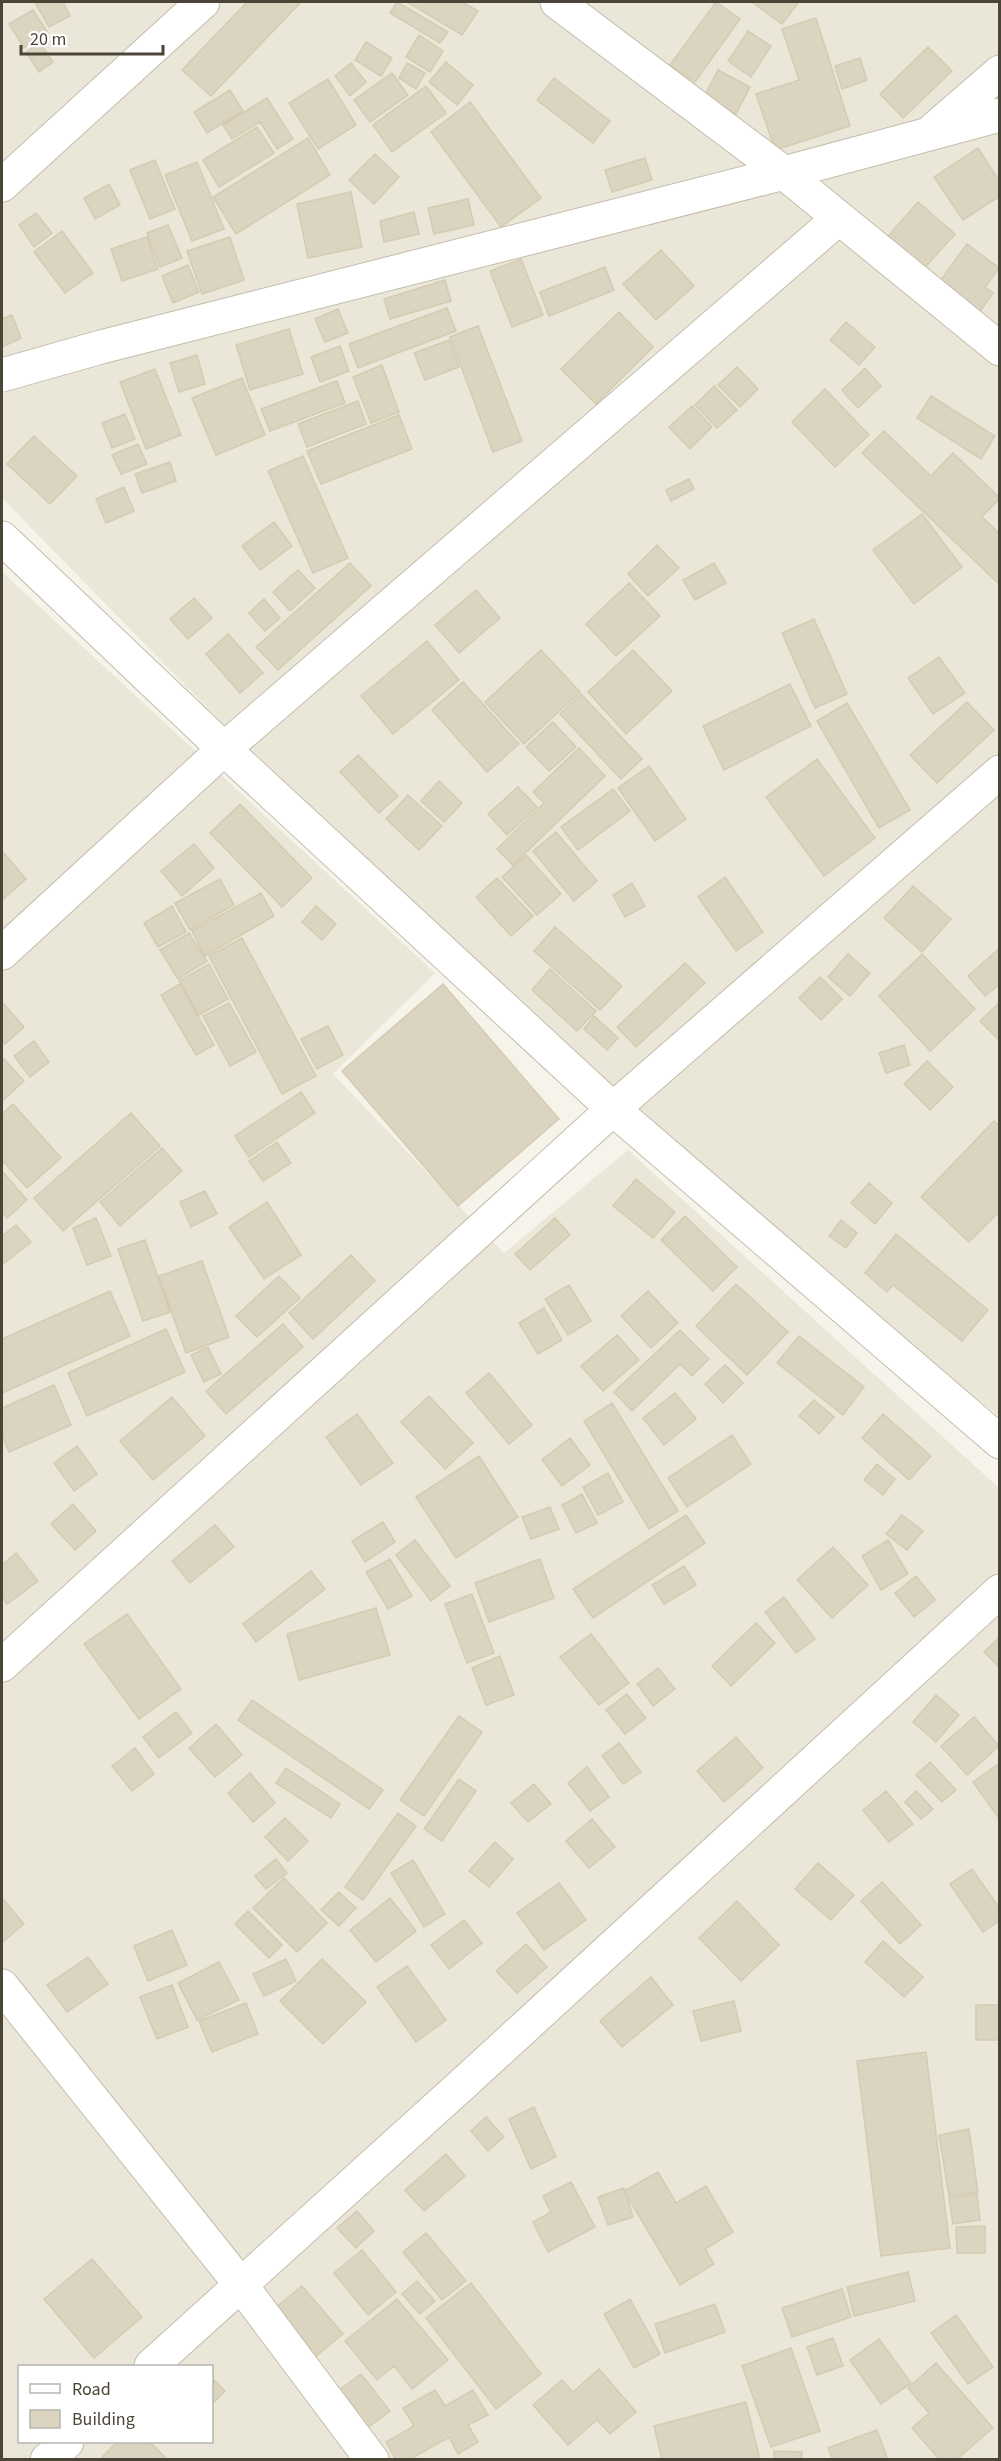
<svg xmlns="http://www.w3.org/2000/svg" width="1001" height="2461" font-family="'Source Sans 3',sans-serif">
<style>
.residential{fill:#eae7d8;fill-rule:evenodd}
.building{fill:#dbd4c1;stroke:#d4cbb1;stroke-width:1.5}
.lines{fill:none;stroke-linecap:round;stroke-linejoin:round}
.minor-casing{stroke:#c2bdac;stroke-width:35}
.minor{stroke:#fff;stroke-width:33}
</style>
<rect width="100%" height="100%" fill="#f6f4ea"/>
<!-- residential -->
<path class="residential" d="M 2,2 L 999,2 L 999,1416 L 780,1243 L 219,720 L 2,498 Z
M 2,572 L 435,973 L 333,1074 L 504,1253 L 628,1150 L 999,1488 L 999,2459 L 2,2459 ZM 20,2366 L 212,2366 L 212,2442 L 20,2442 Z"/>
<!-- building -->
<path class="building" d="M 35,2 L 63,2 L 70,16 L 49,27 Z
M 247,2 L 301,2 L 211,96 L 182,70 Z
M 397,2 L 448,32 L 440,43 L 390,13 Z
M 407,2 L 462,2 L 478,11 L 462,35 Z
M 716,2 L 740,19 L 695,82 L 670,65 Z
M 752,2 L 799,2 L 782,24 Z
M 33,10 L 48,33 L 24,48 L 9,24 Z
M 816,18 L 850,126 L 775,150 L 756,94 L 799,80 L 782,29 Z
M 748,31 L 771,46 L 751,77 L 728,61 Z
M 419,35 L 443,51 L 430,72 L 406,57 Z
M 366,42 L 392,58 L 381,76 L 355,60 Z
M 40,43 L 53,62 L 39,72 L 26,52 Z
M 928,47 L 952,71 L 903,118 L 880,94 Z
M 860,58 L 867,80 L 842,89 L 835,66 Z
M 446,62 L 473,85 L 457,105 L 429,82 Z
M 351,63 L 366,82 L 350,96 L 335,76 Z
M 407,63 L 425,73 L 416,89 L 399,78 Z
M 718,70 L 750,87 L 736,114 L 704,97 Z
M 392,73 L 408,95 L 370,122 L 354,100 Z
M 554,78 L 610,121 L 593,143 L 537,100 Z
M 328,79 L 356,125 L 318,149 L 289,103 Z
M 426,86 L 446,113 L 392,152 L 373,125 Z
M 230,90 L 243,111 L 207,133 L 194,112 Z
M 267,98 L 293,139 L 277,149 L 260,122 L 232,139 L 223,125 Z
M 470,102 L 541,198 L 501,227 L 431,132 Z
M 257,127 L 274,153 L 219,187 L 203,160 Z
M 308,138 L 330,175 L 236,234 L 213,197 Z
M 978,148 L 1000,182 L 1000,196 L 963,220 L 934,177 Z
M 375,154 L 399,177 L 374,204 L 349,180 Z
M 645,158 L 652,180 L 612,192 L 605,170 Z
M 155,160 L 175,209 L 150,219 L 130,170 Z
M 197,162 L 224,229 L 192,241 L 165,175 Z
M 109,184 L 120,205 L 95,219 L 84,198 Z
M 351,192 L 362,247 L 308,258 L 297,204 Z
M 468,199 L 474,225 L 434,234 L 428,208 Z
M 918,202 L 955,234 L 920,273 L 884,241 Z
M 414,212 L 419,234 L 384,242 L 380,221 Z
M 36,213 L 52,233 L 34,247 L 19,225 Z
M 168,225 L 182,258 L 160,267 L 147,233 Z
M 62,231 L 93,273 L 65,293 L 34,252 Z
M 147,237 L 158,269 L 122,281 L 111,249 Z
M 230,237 L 244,280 L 202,294 L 187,251 Z
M 967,244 L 999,268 L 985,287 L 993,293 L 976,317 L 935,288 Z
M 661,250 L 694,286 L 656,320 L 623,284 Z
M 521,259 L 543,315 L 512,327 L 490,271 Z
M 188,265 L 199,292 L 173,303 L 162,276 Z
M 605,267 L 614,290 L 549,316 L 540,292 Z
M 445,280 L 451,301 L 390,319 L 384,299 Z
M 447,308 L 456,331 L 358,368 L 349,344 Z
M 338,309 L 348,333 L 325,342 L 315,319 Z
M 619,312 L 653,347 L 596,404 L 561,369 Z
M 12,315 L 21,338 L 2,347 L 2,319 Z
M 846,322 L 875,347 L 859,365 L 830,340 Z
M 478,326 L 522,441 L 493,452 L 450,337 Z
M 289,329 L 303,374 L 250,390 L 236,345 Z
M 449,340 L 459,367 L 425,380 L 414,353 Z
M 340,346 L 349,371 L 320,382 L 311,357 Z
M 197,355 L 205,384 L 179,392 L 170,363 Z
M 382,365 L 399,412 L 371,423 L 353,377 Z
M 737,367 L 758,389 L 740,407 L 718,385 Z
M 865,368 L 881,386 L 858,408 L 842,390 Z
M 155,369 L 181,435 L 146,449 L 120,382 Z
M 242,378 L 265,435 L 216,455 L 192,398 Z
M 337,381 L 345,403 L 270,431 L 261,409 Z
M 714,386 L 737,410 L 717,428 L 695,405 Z
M 825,389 L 869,435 L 835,467 L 792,422 Z
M 931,396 L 995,436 L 981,459 L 917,418 Z
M 358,401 L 366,424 L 307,447 L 298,424 Z
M 692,406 L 712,427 L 690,449 L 669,427 Z
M 125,414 L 135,439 L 112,448 L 102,423 Z
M 399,415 L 412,449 L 321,484 L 307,451 Z
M 884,431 L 931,476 L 953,453 L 1000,498 L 982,517 L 1000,534 L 1000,585 L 862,453 Z
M 34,436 L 77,476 L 50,504 L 7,464 Z
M 138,444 L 147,464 L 121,474 L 112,455 Z
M 303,456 L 348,558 L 313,573 L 268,471 Z
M 170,462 L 176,481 L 142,493 L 135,474 Z
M 689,479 L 694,489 L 671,501 L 666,490 Z
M 124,487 L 134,511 L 106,523 L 96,499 Z
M 922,514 L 962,567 L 914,604 L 873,550 Z
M 274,522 L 292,546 L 260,570 L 242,546 Z
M 657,545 L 679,568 L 648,596 L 628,574 Z
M 350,563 L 371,586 L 278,670 L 256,647 Z
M 714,563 L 726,583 L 695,600 L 683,580 Z
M 298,570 L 315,588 L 290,611 L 273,592 Z
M 629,583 L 660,616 L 616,656 L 586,624 Z
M 476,590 L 500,618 L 459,653 L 435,625 Z
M 194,598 L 212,618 L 188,639 L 170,619 Z
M 264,599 L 280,618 L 265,631 L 249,613 Z
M 814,619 L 847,694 L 815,708 L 782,633 Z
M 228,634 L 263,673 L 240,693 L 206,654 Z
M 427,641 L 459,680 L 393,734 L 361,696 Z
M 541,650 L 580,692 L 524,744 L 485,702 Z
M 633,650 L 672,691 L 626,734 L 588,692 Z
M 939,657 L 965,693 L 933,714 L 908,678 Z
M 463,682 L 519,744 L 487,772 L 432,710 Z
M 790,684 L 811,726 L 724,770 L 703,726 Z
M 581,694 L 642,759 L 621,779 L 560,714 Z
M 967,702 L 994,730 L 937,783 L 910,755 Z
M 847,703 L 910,810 L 879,828 L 817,721 Z
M 553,722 L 576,747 L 549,771 L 526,747 Z
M 579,748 L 605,776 L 513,865 L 497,849 L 544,803 L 533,792 Z
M 358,755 L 398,796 L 379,813 L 340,772 Z
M 817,759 L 875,838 L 824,876 L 766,797 Z
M 649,766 L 686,819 L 655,841 L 618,788 Z
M 439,781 L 462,803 L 444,822 L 421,801 Z
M 518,787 L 537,807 L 507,835 L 488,814 Z
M 613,789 L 630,811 L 578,850 L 561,827 Z
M 408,795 L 442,826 L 419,850 L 386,819 Z
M 240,804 L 312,878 L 282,907 L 210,833 Z
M 556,832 L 597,881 L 574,901 L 533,851 Z
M 194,844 L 214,868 L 182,896 L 161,871 Z
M 2,851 L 26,879 L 2,900 Z
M 526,855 L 561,894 L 537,915 L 502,877 Z
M 725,877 L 763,932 L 736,951 L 698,897 Z
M 497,878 L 533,916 L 511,936 L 476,897 Z
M 220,879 L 234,905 L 190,930 L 175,903 Z
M 632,883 L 645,906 L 625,917 L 613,895 Z
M 913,886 L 951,919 L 922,952 L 884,918 Z
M 261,893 L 274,916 L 205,956 L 192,931 Z
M 172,906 L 186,932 L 158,947 L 144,923 Z
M 316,906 L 336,924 L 322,940 L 302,922 Z
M 555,927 L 622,986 L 600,1010 L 534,951 Z
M 189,933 L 207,961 L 178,979 L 160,950 Z
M 242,938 L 316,1076 L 282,1094 L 209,956 Z
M 1000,948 L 1000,984 L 985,996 L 968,976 Z
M 848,954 L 870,973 L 850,996 L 828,977 Z
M 922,954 L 975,1009 L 930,1051 L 879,996 Z
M 685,963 L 705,983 L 636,1047 L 617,1027 Z
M 209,964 L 228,999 L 199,1015 L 179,981 Z
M 550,969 L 596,1011 L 577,1031 L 532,990 Z
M 820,977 L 842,999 L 821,1020 L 799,998 Z
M 180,984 L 214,1045 L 196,1055 L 161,995 Z
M 443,984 L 559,1119 L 458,1206 L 342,1071 Z
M 2,1002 L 24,1027 L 5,1044 L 2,1040 Z
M 1000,1002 L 1000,1041 L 980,1021 Z
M 229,1003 L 256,1052 L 230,1066 L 203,1016 Z
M 594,1016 L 618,1038 L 607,1050 L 584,1029 Z
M 328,1026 L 343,1055 L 317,1069 L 301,1039 Z
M 34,1041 L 49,1062 L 30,1077 L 14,1056 Z
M 904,1045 L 910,1065 L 886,1073 L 879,1053 Z
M 4,1059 L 24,1081 L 2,1101 L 2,1061 Z
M 927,1061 L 953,1087 L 930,1110 L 904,1084 Z
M 301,1092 L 315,1113 L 249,1157 L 235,1136 Z
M 13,1104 L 61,1158 L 27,1188 L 2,1160 L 2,1114 Z
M 131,1113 L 160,1146 L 63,1231 L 34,1198 Z
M 994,1121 L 1000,1126 L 1000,1211 L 969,1242 L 921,1197 Z
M 277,1142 L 291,1163 L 263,1181 L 249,1161 Z
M 162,1148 L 182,1171 L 120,1226 L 100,1202 Z
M 2,1171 L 27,1200 L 7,1218 L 2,1212 Z
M 636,1179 L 675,1212 L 653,1238 L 613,1206 Z
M 869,1183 L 892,1203 L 875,1224 L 851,1203 Z
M 205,1191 L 217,1214 L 191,1227 L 180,1202 Z
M 267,1202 L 301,1255 L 264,1279 L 229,1227 Z
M 685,1216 L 737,1267 L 713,1291 L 661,1240 Z
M 96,1218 L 111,1256 L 87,1265 L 73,1228 Z
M 555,1218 L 570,1235 L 530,1270 L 515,1254 Z
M 841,1220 L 857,1233 L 846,1248 L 829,1236 Z
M 16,1225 L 31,1242 L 2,1265 L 2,1236 Z
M 896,1234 L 988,1310 L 962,1341 L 893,1285 L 887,1292 L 865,1273 Z
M 145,1240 L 170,1312 L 143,1321 L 118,1249 Z
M 351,1255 L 375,1281 L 313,1339 L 289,1313 Z
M 202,1261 L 229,1337 L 186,1353 L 159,1276 Z
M 279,1276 L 300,1298 L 257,1337 L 236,1316 Z
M 736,1284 L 788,1332 L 747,1375 L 696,1326 Z
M 569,1285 L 591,1321 L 568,1335 L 545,1299 Z
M 110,1291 L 130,1336 L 2,1393 L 2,1339 Z
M 648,1291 L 678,1323 L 651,1348 L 621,1316 Z
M 544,1308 L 562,1340 L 538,1354 L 519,1323 Z
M 283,1324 L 303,1347 L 226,1414 L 206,1391 Z
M 166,1329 L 185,1372 L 87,1416 L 68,1373 Z
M 680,1330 L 709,1359 L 692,1376 L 680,1364 L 632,1411 L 614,1392 Z
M 617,1335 L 639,1360 L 603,1391 L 581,1366 Z
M 799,1336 L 864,1387 L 843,1415 L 777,1363 Z
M 208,1347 L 221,1374 L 204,1382 L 191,1355 Z
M 725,1365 L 743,1383 L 723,1403 L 705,1384 Z
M 489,1373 L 532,1425 L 509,1444 L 466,1393 Z
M 54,1385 L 71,1425 L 9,1452 L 2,1435 L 2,1408 Z
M 675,1393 L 696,1419 L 664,1445 L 643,1418 Z
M 429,1396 L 473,1443 L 445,1469 L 401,1422 Z
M 172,1397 L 205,1436 L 153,1480 L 120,1441 Z
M 814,1400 L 834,1417 L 819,1434 L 799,1416 Z
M 612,1403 L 678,1511 L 649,1529 L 584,1421 Z
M 357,1414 L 393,1463 L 361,1485 L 326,1437 Z
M 883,1414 L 931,1456 L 909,1480 L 862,1438 Z
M 732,1435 L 751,1464 L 687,1507 L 668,1478 Z
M 570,1438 L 590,1465 L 562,1486 L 542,1460 Z
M 77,1446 L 97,1474 L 74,1491 L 54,1463 Z
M 479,1456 L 518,1517 L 456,1558 L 416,1497 Z
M 877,1464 L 895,1479 L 883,1495 L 864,1480 Z
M 608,1473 L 623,1502 L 598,1515 L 583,1487 Z
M 582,1494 L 597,1523 L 576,1533 L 562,1505 Z
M 73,1504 L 96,1531 L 75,1550 L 51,1524 Z
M 550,1507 L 559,1529 L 531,1539 L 522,1517 Z
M 686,1515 L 705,1543 L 593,1618 L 573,1589 Z
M 902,1515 L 923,1531 L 907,1550 L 886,1534 Z
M 383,1522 L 395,1542 L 365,1562 L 352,1541 Z
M 215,1525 L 234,1547 L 190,1583 L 172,1561 Z
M 415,1540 L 450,1586 L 431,1601 L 396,1555 Z
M 888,1540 L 908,1574 L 881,1590 L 862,1556 Z
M 833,1547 L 868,1585 L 832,1618 L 797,1580 Z
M 16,1553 L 38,1581 L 7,1604 L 2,1597 L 2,1565 Z
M 390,1559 L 412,1596 L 388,1609 L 366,1572 Z
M 540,1559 L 554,1598 L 489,1622 L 475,1583 Z
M 684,1566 L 696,1585 L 664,1604 L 652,1585 Z
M 311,1571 L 325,1589 L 256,1642 L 243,1624 Z
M 916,1576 L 935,1600 L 914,1617 L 895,1593 Z
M 472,1594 L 494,1653 L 467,1663 L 445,1604 Z
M 784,1597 L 815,1639 L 796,1653 L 765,1612 Z
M 376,1608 L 390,1655 L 299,1680 L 287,1634 Z
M 127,1614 L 181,1689 L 139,1719 L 84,1644 Z
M 756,1623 L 775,1643 L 731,1686 L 712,1666 Z
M 591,1634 L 629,1683 L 599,1705 L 560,1657 Z
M 1000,1637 L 1000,1668 L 984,1652 Z
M 500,1656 L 514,1695 L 486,1705 L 472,1668 Z
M 658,1668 L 675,1689 L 653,1706 L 637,1684 Z
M 627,1694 L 646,1718 L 625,1734 L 606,1710 Z
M 936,1695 L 959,1715 L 936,1742 L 913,1722 Z
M 252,1700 L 383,1790 L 369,1809 L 238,1720 Z
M 176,1712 L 192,1733 L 159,1758 L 143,1737 Z
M 459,1716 L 482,1732 L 424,1816 L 400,1800 Z
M 974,1717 L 999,1746 L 967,1775 L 941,1746 Z
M 216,1724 L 242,1755 L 215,1777 L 189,1748 Z
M 736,1737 L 763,1768 L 724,1802 L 697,1771 Z
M 619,1743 L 641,1772 L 623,1784 L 602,1756 Z
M 135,1748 L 154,1774 L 132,1791 L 112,1766 Z
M 930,1762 L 956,1790 L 942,1802 L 916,1775 Z
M 1000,1763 L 1000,1816 L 998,1817 L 973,1782 Z
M 587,1767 L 609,1797 L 590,1811 L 568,1783 Z
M 286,1768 L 340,1804 L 331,1818 L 276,1783 Z
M 250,1773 L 275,1803 L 253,1822 L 228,1793 Z
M 459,1779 L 476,1791 L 442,1841 L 424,1829 Z
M 534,1784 L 551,1804 L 528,1822 L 511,1803 Z
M 886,1791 L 913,1824 L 889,1842 L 863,1810 Z
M 916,1791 L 933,1809 L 921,1819 L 905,1802 Z
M 398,1813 L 416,1826 L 363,1900 L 345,1887 Z
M 285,1818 L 308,1841 L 288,1861 L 265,1837 Z
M 592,1819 L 615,1847 L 589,1868 L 566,1841 Z
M 495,1842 L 513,1859 L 489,1887 L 469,1871 Z
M 276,1859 L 287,1873 L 266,1889 L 255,1876 Z
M 413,1860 L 445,1914 L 424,1927 L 391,1873 Z
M 818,1863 L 854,1895 L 831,1920 L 795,1889 Z
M 972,1869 L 1000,1909 L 1000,1920 L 983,1932 L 950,1884 Z
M 284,1878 L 327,1923 L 297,1952 L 253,1908 Z
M 882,1882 L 921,1925 L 900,1944 L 861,1901 Z
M 559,1883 L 586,1920 L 544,1950 L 517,1913 Z
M 339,1892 L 356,1908 L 339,1926 L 321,1910 Z
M 390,1898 L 416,1931 L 376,1962 L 350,1930 Z
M 4,1900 L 24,1924 L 4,1941 L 2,1938 L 2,1901 Z
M 737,1901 L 779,1945 L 741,1981 L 699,1938 Z
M 248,1911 L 282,1945 L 269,1958 L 235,1924 Z
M 464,1920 L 482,1943 L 449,1969 L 431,1945 Z
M 172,1930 L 187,1965 L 148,1981 L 134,1946 Z
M 883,1941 L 923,1977 L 904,1997 L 865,1962 Z
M 526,1944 L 547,1967 L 517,1993 L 496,1971 Z
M 88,1957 L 108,1984 L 67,2012 L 47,1985 Z
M 286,1959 L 296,1981 L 264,1996 L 253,1974 Z
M 322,1959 L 366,2002 L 323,2044 L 280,2001 Z
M 219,1962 L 239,2000 L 197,2020 L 178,1983 Z
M 407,1966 L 446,2020 L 416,2042 L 377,1987 Z
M 651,1977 L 673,2005 L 622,2047 L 600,2021 Z
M 172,1985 L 188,2027 L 157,2039 L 140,1997 Z
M 734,2001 L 741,2031 L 701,2041 L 693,2011 Z
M 246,2003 L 258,2034 L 212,2052 L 199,2021 Z
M 976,2005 L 1000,2005 L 1000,2040 L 976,2040 Z
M 926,2052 L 950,2248 L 881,2256 L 857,2061 Z
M 534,2107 L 556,2157 L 531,2169 L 509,2119 Z
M 486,2117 L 504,2137 L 488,2151 L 471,2131 Z
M 969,2129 L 978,2192 L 949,2196 L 939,2135 Z
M 446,2154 L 465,2176 L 424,2211 L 405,2190 Z
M 658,2172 L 676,2203 L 706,2186 L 733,2232 L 705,2249 L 714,2264 L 680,2285 L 624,2191 Z
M 571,2182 L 595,2227 L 548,2252 L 533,2222 L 551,2212 L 543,2196 Z
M 624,2188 L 633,2217 L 608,2225 L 598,2197 Z
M 977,2194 L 980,2220 L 953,2224 L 949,2198 Z
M 357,2211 L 374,2231 L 356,2248 L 337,2228 Z
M 985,2226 L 985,2253 L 957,2253 L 956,2227 Z
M 426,2233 L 466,2281 L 442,2300 L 403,2252 Z
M 362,2250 L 396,2292 L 368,2315 L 334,2273 Z
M 92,2259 L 142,2317 L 94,2358 L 44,2299 Z
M 908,2272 L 915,2301 L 854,2316 L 847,2287 Z
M 417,2281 L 435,2301 L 420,2314 L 402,2294 Z
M 471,2283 L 541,2374 L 496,2409 L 426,2318 Z
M 302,2286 L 343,2334 L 315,2357 L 275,2308 Z
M 842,2289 L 851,2317 L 792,2337 L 782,2308 Z
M 397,2299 L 448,2360 L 412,2389 L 394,2366 L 377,2380 L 345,2341 Z
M 630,2299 L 660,2354 L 634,2368 L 604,2314 Z
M 715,2304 L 725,2332 L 665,2353 L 655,2324 Z
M 956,2315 L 993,2367 L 968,2384 L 931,2333 Z
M 833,2338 L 843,2366 L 817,2375 L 807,2347 Z
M 879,2339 L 911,2383 L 881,2404 L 850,2360 Z
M 791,2348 L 820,2431 L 771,2447 L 742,2366 Z
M 936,2363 L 993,2428 L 956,2460 L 940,2460 L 912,2428 L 929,2413 L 908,2388 Z
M 599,2369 L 636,2412 L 610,2434 L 597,2420 L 568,2445 L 533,2405 L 562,2380 L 573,2392 Z
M 361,2374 L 390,2411 L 367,2428 L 338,2391 Z
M 212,2378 L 225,2391 L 212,2404 Z
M 435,2390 L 445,2406 L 473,2390 L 488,2415 L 468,2425 L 478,2442 L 458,2454 L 449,2437 L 409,2460 L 396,2460 L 386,2442 L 414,2426 L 403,2408 Z
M 746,2402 L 760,2460 L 662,2460 L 654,2426 Z
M 877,2430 L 888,2460 L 833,2460 L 828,2448 Z
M 117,2442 L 150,2442 L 168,2460 L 104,2460 L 102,2457 Z
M 774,2451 L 802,2452 L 802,2460 L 774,2460 Z"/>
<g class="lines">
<defs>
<path id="minor" d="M 557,2 L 784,173 L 1000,349
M 934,129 L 1000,72
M 2,185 L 203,2
M 2,375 L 101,347 L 784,173 L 1000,115
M 2,538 L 224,749 L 613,1109 L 1000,1442
M 2,953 L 224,749 L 838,219
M 2,1665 L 613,1109 L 1000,772
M 2,1986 L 241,2285 L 372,2460
M 151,2366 L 465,2082 L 1000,1591
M 47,2460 L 67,2442"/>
</defs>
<!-- minor casing -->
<use href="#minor" class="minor-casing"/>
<!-- minor -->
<use href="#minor" class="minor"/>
</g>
<!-- border -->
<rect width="1001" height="2461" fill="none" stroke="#4b4537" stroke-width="6"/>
<!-- legend -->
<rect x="18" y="2365" width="195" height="78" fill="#ffffff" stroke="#b7b5af" stroke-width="1.5"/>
<rect x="30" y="2384" width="30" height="9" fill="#ffffff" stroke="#b7b5af" stroke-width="1.5"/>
<text x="72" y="2395" font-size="18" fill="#4b4537">Road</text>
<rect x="30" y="2410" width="30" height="18" fill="#dbd4c1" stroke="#b7b5af" stroke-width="1.5"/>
<text x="72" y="2425" font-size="18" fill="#4b4537">Building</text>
<!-- scale -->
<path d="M21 45v9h142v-9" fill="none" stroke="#4b4537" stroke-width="3"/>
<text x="30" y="45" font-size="18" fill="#4b4537" stroke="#ffffff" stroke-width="4.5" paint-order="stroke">20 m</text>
</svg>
